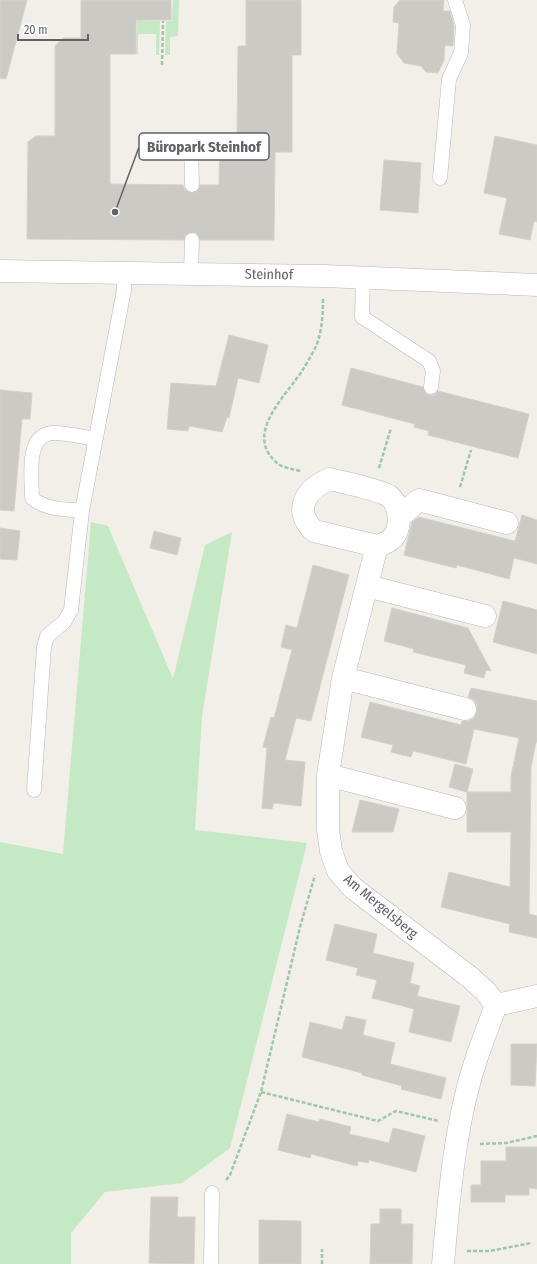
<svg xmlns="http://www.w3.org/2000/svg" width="537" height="1264" font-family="'Fira Sans Condensed',sans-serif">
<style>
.green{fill:#c5e8c5}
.building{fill:#cccac5;stroke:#d6d1c6}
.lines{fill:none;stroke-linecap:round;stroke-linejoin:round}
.lane-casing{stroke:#b5b8bc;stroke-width:15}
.street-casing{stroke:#b5b8bc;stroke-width:23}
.path{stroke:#9cc7a9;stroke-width:2.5;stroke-dasharray:4 2;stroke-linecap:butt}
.lane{stroke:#fff;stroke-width:14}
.street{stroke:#fff;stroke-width:22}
.labels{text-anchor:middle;stroke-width:3.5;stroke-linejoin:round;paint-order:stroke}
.street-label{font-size:14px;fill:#5f6368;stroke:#fff}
.leader{fill:none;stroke:#5f6368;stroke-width:1.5}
.callout-dot{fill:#5f6368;stroke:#fff;stroke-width:1.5}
.callout{fill:#fff;stroke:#5f6368;stroke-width:1.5}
.callout-label{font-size:15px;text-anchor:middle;font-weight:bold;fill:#5f6368}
</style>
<rect width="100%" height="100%" fill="#f1efe8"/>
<!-- green -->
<path class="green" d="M 173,0 L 179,0 L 178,36 L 170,37 L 170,55 L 165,55 L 166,21 L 172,21 Z
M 137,20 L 160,21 L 159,55 L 156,55 L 156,34 L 138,34 L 138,54 L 136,54 Z
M 91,522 L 108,526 L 173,679 L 205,545 L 232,532 L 202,716 L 195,830 L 307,843 L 230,1148 L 182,1183 L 105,1192 L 71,1233 L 71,1264 L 0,1264 L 0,842 L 63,854 Z"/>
<!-- building -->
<path class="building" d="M 0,0 L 27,0 L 6,79 L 0,78 Z
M 81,0 L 171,0 L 171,20 L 136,20 L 136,54 L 110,54 L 110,184 L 183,185 L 185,190 L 192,193 L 197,192 L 200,185 L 219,185 L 220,142 L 225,137 L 237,137 L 238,46 L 246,46 L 246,0 L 301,0 L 301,55 L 292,55 L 292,152 L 275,152 L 274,240 L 200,240 L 197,233 L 192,232 L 185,235 L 184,240 L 27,239 L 28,142 L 36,136 L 55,136 L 55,46 L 63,38 L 81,38 Z
M 400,0 L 444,0 L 443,11 L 450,11 L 454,26 L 453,46 L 445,45 L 444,60 L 438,73 L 426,72 L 421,66 L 404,63 L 397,54 L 399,23 L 393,22 L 394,7 Z
M 495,136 L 537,145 L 537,222 L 534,221 L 530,240 L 499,234 L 507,198 L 484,193 Z
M 384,160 L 421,163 L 418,213 L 380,210 Z
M 229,335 L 268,345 L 259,383 L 238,378 L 229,418 L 227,417 L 222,432 L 189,426 L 188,431 L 167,429 L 171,383 L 216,386 Z
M 351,368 L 423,387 L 426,394 L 430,395 L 435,395 L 438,391 L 529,414 L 518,458 L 428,435 L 429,431 L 414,427 L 415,424 L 342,405 Z
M 0,390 L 32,393 L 30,419 L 22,419 L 14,511 L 0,510 Z
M 522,515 L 537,520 L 537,564 L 514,558 L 509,579 L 457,565 L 456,568 L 404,555 L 412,522 L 419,517 L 515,541 Z
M 0,528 L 20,531 L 17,560 L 0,559 Z
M 154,531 L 181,538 L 177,555 L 150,548 Z
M 313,565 L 349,575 L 311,721 L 296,718 L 285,760 L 305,762 L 301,806 L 274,803 L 272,809 L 262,808 L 267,748 L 263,747 L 271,717 L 274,718 L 292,650 L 281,647 L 286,625 L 297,628 Z
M 503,601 L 537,610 L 537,654 L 493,642 Z
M 392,608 L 468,628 L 491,671 L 486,670 L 484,678 L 464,673 L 466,665 L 413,652 L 414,649 L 384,641 Z
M 471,688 L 537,701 L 537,742 L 536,742 L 531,767 L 529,914 L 537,916 L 537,938 L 509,932 L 510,924 L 441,907 L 449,872 L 510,887 L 511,832 L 467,832 L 467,792 L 511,792 L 511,776 L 519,738 L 474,729 L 466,764 L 413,751 L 411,757 L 402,755 L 391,752 L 393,745 L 361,737 L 370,702 L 461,725 L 462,721 L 469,721 L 474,718 L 477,712 L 477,705 L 474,700 L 468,697 Z
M 455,764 L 473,769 L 467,792 L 449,787 Z
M 360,800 L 399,809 L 393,832 L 352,832 Z
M 335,924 L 377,934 L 373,953 L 414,963 L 410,983 L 420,986 L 417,996 L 460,1006 L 451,1042 L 409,1032 L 414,1009 L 372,998 L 377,980 L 356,975 L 358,968 L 326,960 Z
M 346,1016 L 366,1020 L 363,1035 L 395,1043 L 390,1064 L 446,1078 L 441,1099 L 401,1089 L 402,1086 L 362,1075 L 362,1073 L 302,1057 L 310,1022 L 342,1030 Z
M 511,1044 L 537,1044 L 535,1086 L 511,1085 Z
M 287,1114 L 319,1122 L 320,1119 L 351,1127 L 349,1134 L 389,1143 L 393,1128 L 425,1136 L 416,1172 L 369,1160 L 368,1163 L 358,1161 L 357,1166 L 311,1154 L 310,1158 L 278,1150 Z
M 506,1147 L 537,1147 L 537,1189 L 529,1188 L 529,1195 L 505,1195 L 505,1202 L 471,1202 L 471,1185 L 481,1185 L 481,1161 L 506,1161 Z
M 151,1197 L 178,1197 L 177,1217 L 195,1217 L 194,1264 L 149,1263 Z
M 380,1209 L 401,1209 L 401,1224 L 413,1224 L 412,1264 L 370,1264 L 371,1224 L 380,1224 Z
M 259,1220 L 301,1221 L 301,1264 L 259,1264 Z"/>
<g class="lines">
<defs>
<path id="lane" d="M 191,144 L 192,185
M 440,178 L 449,79 L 461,53 L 463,25 L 455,0
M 191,273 L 192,240
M 363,277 L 362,317 L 429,361 L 433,371 L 431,387
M 82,511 C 65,509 46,510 32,498 C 32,480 25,435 52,433 C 65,432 82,437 95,439
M 34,790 L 44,647 L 47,636 L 64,622 L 71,610 L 82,511 L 124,290 L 124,272
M 211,1264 L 212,1193"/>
<path id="street" d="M 0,271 L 324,276 L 537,285
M 330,479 C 341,482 381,490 389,496 C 398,503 400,517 398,527 C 396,539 387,543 377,546 L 314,531 C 292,510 306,489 330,479 Z
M 399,517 L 419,500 L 507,523
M 377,546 L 343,678 L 328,775 L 328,830 L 331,851 L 338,871 L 353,888 L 471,978 L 486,992 L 496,1005 C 490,1022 483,1039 477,1057 C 455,1121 449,1197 443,1264
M 367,586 L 485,616
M 343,678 L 465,709
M 328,775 L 455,808
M 496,1005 L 537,996"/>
</defs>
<!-- lane casing -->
<use href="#lane" class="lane-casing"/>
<!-- street casing -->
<use href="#street" class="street-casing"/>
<!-- path -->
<path class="path" d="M 162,65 L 163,21
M 379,468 L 391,428
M 300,471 C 294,469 282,468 277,463 C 243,434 286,396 302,371 C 307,363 313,353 317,344 C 322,330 323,313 323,298
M 460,487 L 471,450
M 261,1092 L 378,1121 L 396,1111 L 439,1121
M 480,1144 L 506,1143 L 537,1136
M 226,1180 L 230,1175 L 261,1092 L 300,927 L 315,875
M 467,1251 L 490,1251 L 531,1243
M 322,1264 L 322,1249"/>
<!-- lane -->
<use href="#lane" class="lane"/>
<!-- street -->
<use href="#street" class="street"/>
</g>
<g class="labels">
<!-- street labels -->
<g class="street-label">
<text transform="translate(269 274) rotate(1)" y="5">Steinhof</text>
<text transform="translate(381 906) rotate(40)" y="5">Am Mergelsberg</text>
</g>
</g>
<!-- callouts -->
<path class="leader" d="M115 212L139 147"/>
<circle class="callout-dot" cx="115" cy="212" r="4"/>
<rect class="callout" x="139" y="133" width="130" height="27" rx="4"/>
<g class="callout-label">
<text x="204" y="152">Büropark Steinhof</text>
</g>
<!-- scale -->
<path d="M18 34v6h70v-6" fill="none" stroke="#5f6368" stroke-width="2"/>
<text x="24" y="34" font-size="12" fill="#5f6368" stroke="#ffffff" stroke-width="3" paint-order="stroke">20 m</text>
</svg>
